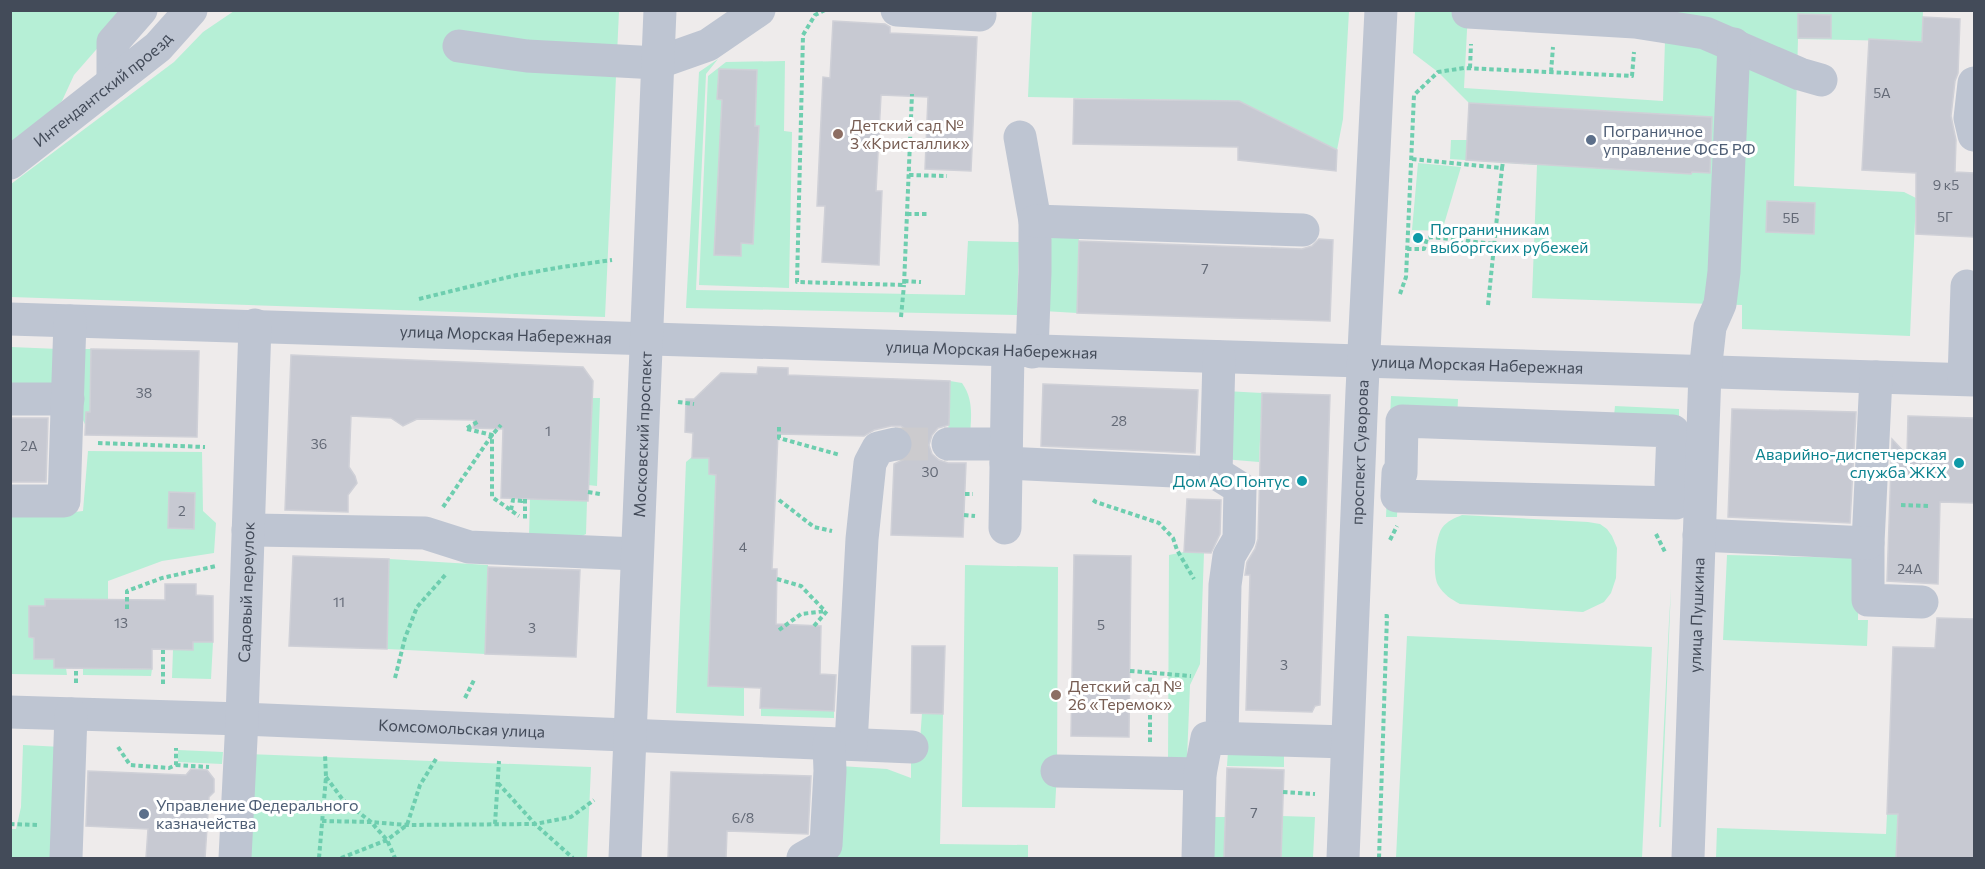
<svg xmlns="http://www.w3.org/2000/svg" width="1985" height="869" font-family="Commissioner,sans-serif">
<style>
.green{fill:#b6efd6;fill-rule:evenodd}
.building{fill:#c7c9d2;stroke:#cfd0d7;stroke-width:1.5}
.lines{fill:none;stroke-linecap:round;stroke-linejoin:round}
.minor-tunnel{stroke:#cccbce;stroke-width:33;stroke-dasharray:33 16;stroke-linecap:butt}
.path{stroke:#6eceaf;stroke-width:4;stroke-dasharray:4.5 3;stroke-linecap:butt}
.minor{stroke:#bec5d2;stroke-width:33}
.education-dot{fill:#8d6e63;stroke:#fff;stroke-width:2}
.service-dot{fill:#5c6f8a;stroke:#fff;stroke-width:2}
.culture-dot{fill:#0f9aa8;stroke:#fff;stroke-width:2}
.labels{text-anchor:middle;stroke-width:6;stroke-linejoin:round;paint-order:stroke}
.number-label{font-size:14px;fill:#646a77}
.street-label{font-size:16px;fill:#434b59;stroke:#fff}
.education-label{font-size:16px;fill:#785e54;stroke:#fff;text-anchor:start}
.service-label{font-size:16px;fill:#4e5e75;stroke:#fff;text-anchor:start}
.culture-label{font-size:16px;fill:#0d838f;stroke:#fff;text-anchor:end}
</style>
<rect width="100%" height="100%" fill="#eeebeb"/>
<!-- green -->
<path class="green" d="M 10,11 L 130,11 L 74,75 L 62,101 L 10,148 Z
M 234,11 L 619,11 L 605,317 L 11,297 L 11,184 L 174,62 L 203,32 Z
M 1032,11 L 1349,11 L 1343,119 L 1337,150 L 1239,101 L 1028,97 Z
M 1415,11 L 1468,11 L 1464,88 L 1663,101 L 1666,11 L 1923,11 L 1919,147 L 1900,41 L 1798,39 L 1794,186 L 1904,192 L 1916,198 L 1910,336 L 1742,329 L 1742,305 L 1532,298 L 1537,165 L 1450,159 L 1451,140 L 1467,140 L 1469,103 L 1438,72 L 1413,53 Z
M 718,59 L 706,74 L 696,290 L 965,295 L 968,241 L 1019,242 L 1017,315 L 686,308 L 699,72 Z
M 785,61 L 784,131 L 792,132 L 789,288 L 699,285 L 708,76 L 726,62 Z
M 1418,163 L 1461,167 L 1442,231 L 1412,230 Z
M 1079,232 L 1077,313 L 1043,311 L 1048,241 L 1058,233 Z
M 11,347 L 59,349 L 58,383 L 11,388 Z
M 75,349 L 91,349 L 90,435 L 74,401 Z
M 950,381 L 962,383 C 974,400 971,417 970,437 L 948,437 Z
M 1225,391 L 1262,393 L 1259,462 L 1223,459 Z
M 1391,396 L 1458,399 L 1457,421 L 1400,419 L 1397,517 L 1386,517 Z
M 592,398 L 600,398 L 597,486 L 588,485 Z
M 1615,406 L 1679,409 L 1679,429 L 1613,426 Z
M 88,451 L 202,452 L 203,511 L 216,523 L 214,553 L 162,561 L 108,581 L 108,599 L 46,599 L 45,606 L 29,606 L 29,637 L 34,638 L 34,659 L 54,659 L 54,668 L 66,668 L 67,675 L 11,674 L 11,513 L 66,513 L 83,511 ZM 169,493 L 195,493 L 194,529 L 168,528 Z
M 692,457 L 709,458 L 709,474 L 716,475 L 708,685 L 744,687 L 744,716 L 676,713 L 686,462 Z
M 530,499 L 587,501 L 586,534 L 582,536 L 529,536 Z
M 1462,515 L 1588,522 L 1600,524 L 1607,529 L 1612,536 L 1617,548 L 1616,578 L 1611,593 L 1604,602 L 1583,612 L 1460,604 C 1451,599 1444,595 1438,585 C 1432,574 1435,538 1442,528 C 1447,521 1455,518 1462,515 Z
M 1184,552 L 1204,553 L 1200,664 L 1190,685 L 1187,759 L 1168,763 L 1169,555 Z
M 1727,555 L 1853,558 L 1859,563 L 1858,620 L 1868,620 L 1867,646 L 1723,640 Z
M 389,559 L 488,565 L 485,654 L 387,649 Z
M 965,565 L 1058,567 L 1057,771 L 1055,808 L 962,807 Z
M 1671,588 L 1661,827 L 1659,827 L 1669,621 Z
M 1407,636 L 1652,647 L 1642,858 L 1396,858 Z
M 193,642 L 213,642 L 211,679 L 172,678 L 173,650 L 192,650 Z
M 83,668 L 152,669 L 151,676 L 83,675 Z
M 761,708 L 834,711 L 834,718 L 761,716 Z
M 922,713 L 943,714 L 940,844 L 1028,845 L 1028,858 L 834,858 L 840,766 L 887,769 L 911,778 L 911,760 L 919,755 Z
M 23,745 L 62,747 L 57,858 L 11,858 L 10,829 L 16,829 L 21,807 Z
M 178,750 L 223,752 L 222,764 L 178,762 Z
M 1228,751 L 1284,752 L 1284,767 L 1227,766 Z
M 248,754 L 591,767 L 587,858 L 243,858 Z
M 1887,814 L 1898,814 L 1896,858 L 1716,858 L 1717,828 L 1886,834 Z
M 1282,816 L 1315,817 L 1313,858 L 1281,858 Z
M 1206,817 L 1225,817 L 1224,858 L 1205,858 Z"/>
<!-- building -->
<path class="building" d="M 1798,14 L 1831,15 L 1831,38 L 1798,38 Z
M 1923,17 L 1960,19 L 1958,73 L 1955,81 L 1951,116 L 1956,140 L 1955,172 L 1974,173 L 1974,237 L 1916,234 L 1916,173 L 1862,170 L 1869,39 L 1922,42 Z
M 833,21 L 885,24 L 890,27 L 890,33 L 977,37 L 971,171 L 925,169 L 928,97 L 881,95 L 876,191 L 882,191 L 879,265 L 822,262 L 825,206 L 817,206 L 823,77 L 830,78 Z
M 719,69 L 757,70 L 755,126 L 759,126 L 753,244 L 741,243 L 741,256 L 714,255 L 722,100 L 717,99 Z
M 1074,99 L 1239,101 L 1337,150 L 1336,171 L 1238,160 L 1238,147 L 1073,144 Z
M 1469,103 L 1712,117 L 1710,173 L 1692,172 L 1691,174 L 1466,160 Z
M 1767,201 L 1815,203 L 1814,234 L 1766,232 Z
M 1319,239 L 1333,240 L 1330,321 L 1077,313 L 1079,241 L 1302,249 L 1312,246 Z
M 91,349 L 199,351 L 197,437 L 85,435 L 86,412 L 90,412 Z
M 291,355 L 583,367 L 593,381 L 588,501 L 501,498 L 503,429 L 473,428 L 474,420 L 417,419 L 403,426 L 391,418 L 351,416 L 349,467 L 355,476 L 357,483 L 348,495 L 348,512 L 285,510 Z
M 758,367 L 788,368 L 788,375 L 950,381 L 949,425 L 938,428 L 932,435 L 929,445 L 932,454 L 939,460 L 948,463 L 966,463 L 963,537 L 891,535 L 894,464 L 907,458 L 913,449 L 913,439 L 909,432 L 901,426 L 891,426 L 874,430 L 864,436 L 778,434 L 772,569 L 777,569 L 776,624 L 821,626 L 820,674 L 836,675 L 834,711 L 760,708 L 761,688 L 708,686 L 716,475 L 709,474 L 709,458 L 692,458 L 693,433 L 685,432 L 686,399 L 694,399 L 721,373 L 757,374 Z
M 1043,384 L 1198,390 L 1195,453 L 1041,446 Z
M 1262,393 L 1330,395 L 1320,705 L 1315,706 L 1312,712 L 1246,710 L 1250,575 L 1245,575 L 1247,562 L 1255,549 L 1258,539 Z
M 1732,409 L 1856,412 L 1850,523 L 1728,517 Z
M 1908,416 L 1974,418 L 1974,503 L 1940,502 L 1938,584 L 1887,581 L 1892,439 L 1907,455 Z
M 10,418 L 48,418 L 46,482 L 10,482 Z
M 169,492 L 195,493 L 194,529 L 168,528 Z
M 1187,499 L 1221,500 L 1220,534 L 1211,553 L 1184,552 Z
M 1074,555 L 1131,556 L 1129,737 L 1071,736 Z
M 293,556 L 389,559 L 387,649 L 289,646 Z
M 488,567 L 580,570 L 576,657 L 485,654 Z
M 165,584 L 196,584 L 196,595 L 213,596 L 213,642 L 193,642 L 193,650 L 152,649 L 152,669 L 54,668 L 54,659 L 34,659 L 34,638 L 29,637 L 29,606 L 45,606 L 45,599 L 165,600 Z
M 1937,618 L 1974,619 L 1974,858 L 1896,858 L 1898,814 L 1887,814 L 1893,647 L 1935,648 Z
M 912,646 L 945,646 L 943,714 L 911,713 Z
M 1227,768 L 1284,770 L 1281,858 L 1224,858 Z
M 191,769 L 207,770 L 214,779 L 214,792 L 209,797 L 205,858 L 146,858 L 148,829 L 86,826 L 88,771 L 186,775 Z
M 671,772 L 811,776 L 808,834 L 727,831 L 726,858 L 668,858 Z"/>
<g class="lines">
<!-- minor-tunnel -->
<path class="minor-tunnel" d="M 895,444 L 948,444"/>
<!-- path -->
<path class="path" d="M 825,10 L 815,15 L 803,35 L 797,282 L 904,285 L 912,94
M 1470,68 L 1471,44
M 1551,72 L 1553,47
M 1412,159 L 1502,168 L 1503,162
M 909,175 L 947,176
M 907,214 L 928,214
M 1407,249 L 1424,249 L 1427,238 L 1431,237 L 1494,244
M 904,281 L 921,282
M 1400,294 L 1406,277 L 1414,95 L 1438,72 L 1464,68 L 1632,76 L 1634,52
M 419,299 L 517,275 L 562,267 L 612,260
M 1488,305 L 1502,168
M 901,317 L 904,285
M 678,402 L 694,404
M 779,427 L 779,438 L 840,455
M 467,428 L 479,421
M 467,429 L 492,435 L 492,497 L 519,516
M 98,443 L 205,447
M 588,492 L 600,494
M 965,494 L 973,494
M 525,499 L 525,519
M 779,500 L 814,527 L 832,531
M 1093,500 L 1096,502 L 1159,523 L 1173,538 L 1177,550 L 1194,579
M 1901,505 L 1929,506
M 443,507 L 492,435 L 501,425
M 511,510 L 513,500 L 522,501 L 522,498
M 964,515 L 975,516
M 1656,534 L 1666,554
M 1390,540 L 1397,526
M 777,579 L 801,586 L 825,611
M 127,609 L 127,591 L 162,578 L 216,566
M 814,626 L 827,611
M 779,630 L 801,614 L 826,611
M 1130,671 L 1191,676
M 395,678 L 405,638 L 417,607 L 447,573
M 76,683 L 76,668
M 163,684 L 163,650
M 465,698 L 474,680
M 1150,742 L 1150,673
M 118,747 L 130,765 L 169,768 L 176,765 L 176,748
M 176,765 L 209,767
M 326,777 L 343,800 L 371,822 L 387,840 L 395,858
M 498,783 L 535,824 L 571,817 L 594,800
M 1283,792 L 1315,794
M 322,821 L 371,822 L 407,825 L 535,824 L 573,858
M 10,824 L 37,825
M 495,824 L 499,761
M 319,858 L 326,777 L 325,754
M 341,858 L 387,840 L 407,825 L 420,785 L 436,759
M 1379,858 L 1387,616 L 1384,616"/>
<!-- minor -->
<g class="minor">
<path d="M 897,10 L 980,15"/>
<path d="M 1468,12 L 1635,22 L 1705,33 L 1800,74 L 1821,80"/>
<path d="M 459,46 L 527,56 L 657,63 L 708,45 L 759,10"/>
<path d="M 113,82 L 113,42 L 141,10"/>
<path d="M 1974,83 L 1970,118 L 1974,135"/>
<path d="M 1020,137 L 1035,221 L 1035,272 L 1032,352"/>
<path id="s1" d="M 10,163 L 158,47 L 191,10"/>
<path d="M 1035,221 L 1303,230"/>
<path id="s2" d="M 10,319 L 1974,380"/>
<path d="M 1876,377 L 1868,543 L 1868,600 L 1922,602"/>
<path d="M 1964,379 L 1967,286"/>
<path d="M 10,399 L 68,399"/>
<path d="M 1402,421 L 1673,431 L 1671,483 L 1677,483 L 1676,503 L 1397,496 L 1398,473 L 1401,473 Z"/>
<path d="M 948,444 L 1006,444"/>
<path d="M 1006,463 L 1216,473 L 1240,488 L 1239,539 L 1229,556 L 1225,585 L 1222,738"/>
<path d="M 1216,473 L 1219,357"/>
<path d="M 10,501 L 64,501 L 70,321"/>
<path d="M 1005,528 L 1008,351"/>
<path d="M 248,530 L 425,533 L 469,547 L 637,554"/>
<path d="M 1699,535 L 1868,543"/>
<path id="s3" d="M 10,712 L 242,719 L 912,747"/>
<path d="M 851,744 L 862,539 L 870,463 L 878,448 L 895,444"/>
<path d="M 1057,771 L 1200,774"/>
<path d="M 66,858 L 71,714"/>
<path id="s4" d="M 235,858 L 242,719 L 255,325"/>
<path id="s5" d="M 625,858 L 660,10"/>
<path d="M 803,858 L 826,845 L 830,771 L 829,744"/>
<path d="M 1198,858 L 1200,774 L 1207,738 L 1347,742"/>
<path id="s6" d="M 1343,858 L 1362,391 L 1381,10"/>
<path id="s7" d="M 1688,858 L 1705,372 L 1710,327 L 1720,304 L 1724,272 L 1734,44"/>
</g>
</g>
<!-- markers -->
<g class="education-dot">
<circle cx="838" cy="134" r="6"/>
<circle cx="1056" cy="695" r="6"/>
</g>
<g class="service-dot">
<circle cx="1591" cy="140" r="6"/>
<circle cx="144" cy="814" r="6"/>
</g>
<g class="culture-dot">
<circle cx="1418" cy="238" r="6"/>
<circle cx="1959" cy="463" r="6"/>
<circle cx="1302" cy="481" r="6"/>
</g>
<g class="labels">
<!-- number labels -->
<g class="number-label">
<text x="1882" y="98">5А</text>
<text x="1946" y="190">9 к5</text>
<text x="1945" y="222">5Г</text>
<text x="1791" y="223">5Б</text>
<text x="1205" y="274">7</text>
<text x="144" y="398">38</text>
<text x="1119" y="426">28</text>
<text x="548" y="436">1</text>
<text x="319" y="449">36</text>
<text x="29" y="451">2А</text>
<text x="930" y="477">30</text>
<text x="182" y="516">2</text>
<text x="743" y="552">4</text>
<text x="1910" y="574">24А</text>
<text x="339" y="607">11</text>
<text x="121" y="628">13</text>
<text x="1101" y="630">5</text>
<text x="532" y="633">3</text>
<text x="1284" y="670">3</text>
<text x="1254" y="818">7</text>
<text x="743" y="823">6/8</text>
</g>
<!-- street labels -->
<g class="street-label">
<text dy="6" stroke="none"><textPath href="#s1" startOffset="118">Интендантский проезд</textPath></text>
<text dy="6" stroke="none"><textPath href="#s2" startOffset="496">улица Морская Набережная</textPath></text>
<text dy="6" stroke="none"><textPath href="#s2" startOffset="982">улица Морская Набережная</textPath></text>
<text dy="6" stroke="none"><textPath href="#s2" startOffset="1468">улица Морская Набережная</textPath></text>
<text dy="6" stroke="none"><textPath href="#s5" startOffset="424">Московский проспект</textPath></text>
<text dy="6" stroke="none"><textPath href="#s6" startOffset="406">проспект Суворова</textPath></text>
<text dy="6" stroke="none"><textPath href="#s4" startOffset="266">Садовый переулок</textPath></text>
<text dy="6" stroke="none"><textPath href="#s7" startOffset="243">улица Пушкина</textPath></text>
<text dy="6" stroke="none"><textPath href="#s3" startOffset="452">Комсомольская улица</textPath></text>
</g>
<!-- education labels -->
<g class="education-label">
<text x="850" y="131">Детский сад №<tspan x="850" dy="18">3 «Кристаллик»</tspan></text>
<text x="1068" y="692">Детский сад №<tspan x="1068" dy="18">26 «Теремок»</tspan></text>
</g>
<!-- service labels -->
<g class="service-label">
<text x="1603" y="137">Пограничное<tspan x="1603" dy="18">управление ФСБ РФ</tspan></text>
<text x="156" y="811">Управление Федерального<tspan x="156" dy="18">казначейства</tspan></text>
</g>
<!-- culture labels -->
<g class="culture-label">
<text x="1430" y="235" text-anchor="start">Пограничникам<tspan x="1430" dy="18">выборгских рубежей</tspan></text>
<text x="1947" y="460">Аварийно-диспетчерская<tspan x="1947" dy="18">служба ЖКХ</tspan></text>
<text x="1290" y="487">Дом АО Понтус</text>
</g>
</g>
<!-- border -->
<rect width="1985" height="869" fill="none" stroke="#434b59" stroke-width="24"/>
</svg>
